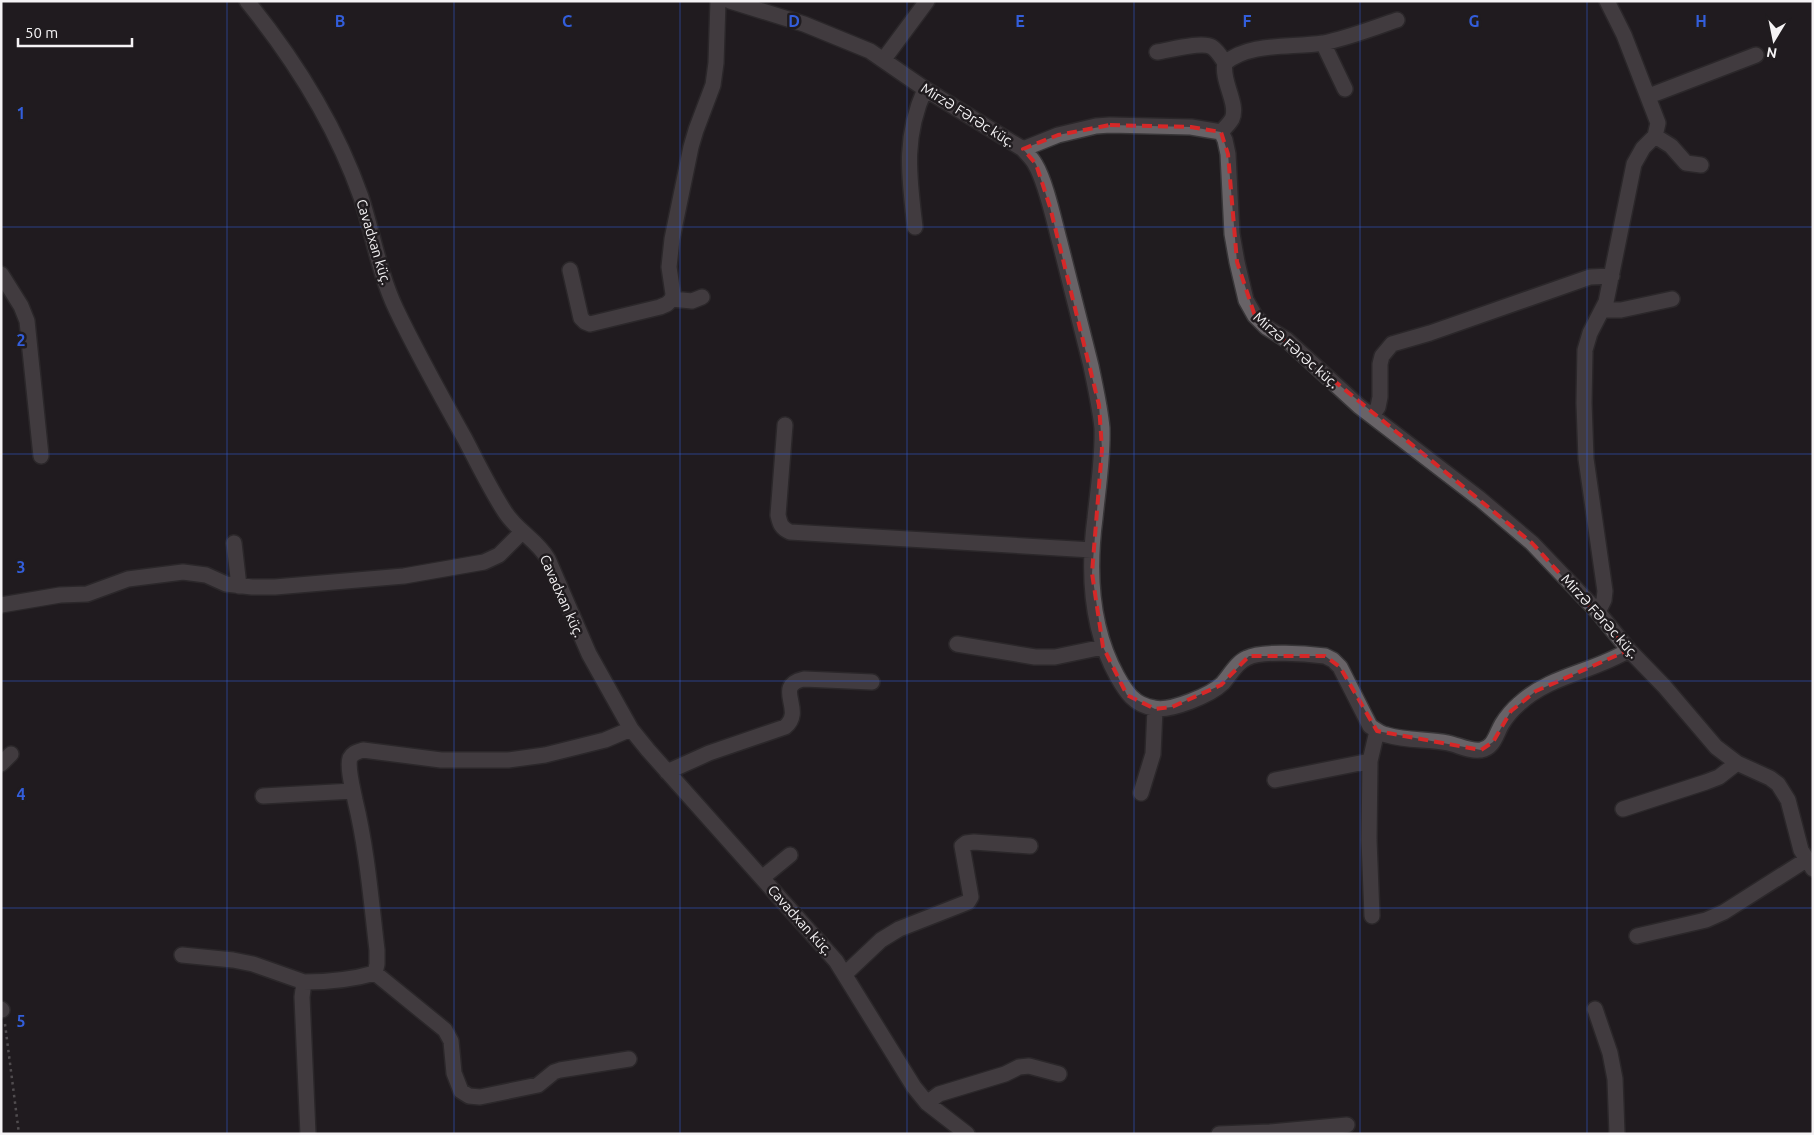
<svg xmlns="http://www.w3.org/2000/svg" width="1814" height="1135" font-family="Ubuntu,sans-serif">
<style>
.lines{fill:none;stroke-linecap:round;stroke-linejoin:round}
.minor-casing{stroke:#383638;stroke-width:18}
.path{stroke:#8b888b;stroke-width:2.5;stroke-dasharray:2.5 4;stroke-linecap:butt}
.minor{stroke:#686367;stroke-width:15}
.marked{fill:none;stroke:#d62828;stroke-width:4;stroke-dasharray:10 6;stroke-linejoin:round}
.grid{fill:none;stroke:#335edb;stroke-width:1;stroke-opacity:0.55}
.labels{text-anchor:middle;stroke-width:5;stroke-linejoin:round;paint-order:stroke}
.street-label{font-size:14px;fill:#f5f3f5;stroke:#201c1f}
.grid-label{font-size:16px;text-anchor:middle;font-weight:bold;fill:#335edb;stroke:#201c1f;stroke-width:5;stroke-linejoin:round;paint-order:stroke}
</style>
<rect width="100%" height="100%" fill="#201c1f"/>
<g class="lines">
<defs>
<path id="minor" d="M 247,1 C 294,59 336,126 361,197 C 373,234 379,273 396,309 C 417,353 441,396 465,439 C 478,464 490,489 505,512 C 517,531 537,540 548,559 L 589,654 L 631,729 L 648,750 L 836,961 L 914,1087 L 927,1103 L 967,1134
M 730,1 L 804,24 L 870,51 L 925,89 L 1023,149 L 1058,135 L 1096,126 L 1110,125 L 1191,127 L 1221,132 L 1225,140 L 1228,154 L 1232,234 L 1237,262 L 1246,300 L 1255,316 L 1266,327 L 1287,340 L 1359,406 L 1480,499 L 1532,543 L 1598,612 L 1629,650 L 1664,686 L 1716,747 L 1737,763 L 1770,778 L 1778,784 L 1788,800 L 1801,850 L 1813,869
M 1323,43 L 1345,89
M 1157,52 C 1170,50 1202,41 1212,47 C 1218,51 1221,57 1225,63
M 884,59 L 927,1
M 1649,96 L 1756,55
M 1221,132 C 1225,128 1229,124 1232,119 C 1239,104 1221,81 1225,63 C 1250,42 1291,48 1323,43 C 1348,38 1373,28 1397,20
M 1655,136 L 1671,146 L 1686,163 L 1701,165
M 1023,149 C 1027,154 1032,158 1035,164 C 1046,182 1054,221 1060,243 C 1070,284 1081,325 1091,366 C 1095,386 1100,407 1102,428 C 1103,458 1098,488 1095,518 C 1088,571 1091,629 1117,676 C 1126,692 1134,705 1154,708 C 1170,712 1211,695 1223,683 C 1230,675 1237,662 1247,658 C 1262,650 1308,654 1325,656 L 1333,660 L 1340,667 L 1370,726 C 1376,730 1381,734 1387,735 C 1407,741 1428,739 1448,743 C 1458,745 1471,752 1481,750 C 1494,748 1496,734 1502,724 C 1507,716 1512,710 1519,704 C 1550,675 1594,672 1629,650
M 915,227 C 909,176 903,138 925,89
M 570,270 L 581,318 L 585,322 L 590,324 L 660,307 L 667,304 L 672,299 L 673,294 L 669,267 L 672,239 L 691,147 L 696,130 L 713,85 L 716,63 L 718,1
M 1,274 L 21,306 L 27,321 L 41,456
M 672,299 L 692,301 L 702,297
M 1603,310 L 1621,310 L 1672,299
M 1372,416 L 1378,407 L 1380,397 L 1380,364 L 1382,356 L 1392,344 L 1430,333 L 1590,277 L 1612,276
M 785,425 L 778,515 C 780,524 781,528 790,532 L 1092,550
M 234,543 L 239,586
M 1,605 L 60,595 L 87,594 L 128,579 L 183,572 L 206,575 L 226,584 L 252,587 L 275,587 L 404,576 L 484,562 L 499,555 L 522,532
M 1598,612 L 1604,600 L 1605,591 L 1586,459 L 1584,403 L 1585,350 L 1590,333 L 1606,302 L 1634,164 L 1643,148 L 1655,136 L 1658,123 L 1624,35 L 1607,1
M 957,644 L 1035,657 L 1055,657 L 1103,647
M 1,764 L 11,754
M 667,772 L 709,753 L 785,727 C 806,710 772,686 804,679 L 872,682
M 1275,780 L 1370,761
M 1141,793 L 1153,754 L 1155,709
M 263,796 L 353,791
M 1623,809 L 1706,782 L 1719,777 L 1737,763
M 762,878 L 790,855
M 1372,916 L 1369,840 L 1370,761 L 1377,731
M 1637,936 L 1706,920 L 1724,912 L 1806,860
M 182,955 L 233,960 L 253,964 L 304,982
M 375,973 L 445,1030 L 451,1041 L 454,1073 L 461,1091 L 469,1096 L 480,1097 L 538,1085 L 554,1072 L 560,1070 L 629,1059
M 845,974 L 881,940 L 899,929 L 968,902 L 971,897 L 962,846 L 966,843 L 974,842 L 1030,846
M 1,1009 L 2,1010
M 1595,1009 L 1610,1053 L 1615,1079 L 1617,1134
M 927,1103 L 939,1094 L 1005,1074 L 1019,1067 L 1029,1066 L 1059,1074
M 308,1134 L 302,997 L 304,982 C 328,982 351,980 375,973 L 377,964 L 377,950 C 371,900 367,849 355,800 C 353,790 347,767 350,758 C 353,752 358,752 363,750 L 441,760 L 508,760 L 545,755 L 605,740 L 631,729
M 1219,1134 L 1270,1132 L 1347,1125"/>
</defs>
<!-- minor casing -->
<use href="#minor" class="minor-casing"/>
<!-- path -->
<path class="path" d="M 5,1024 L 19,1134"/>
<!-- minor -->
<use href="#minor" class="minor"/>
</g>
<!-- marked area -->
<path d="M0 0H1814V1135H0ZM 1110,125 L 1191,127 L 1221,132 L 1228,154 L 1237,262 L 1255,316 L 1532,543 L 1629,650 L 1536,691 L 1511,711 L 1493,742 L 1481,750 L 1377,731 L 1340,667 L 1325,656 L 1249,656 L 1221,685 L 1172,707 L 1155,709 L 1127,695 L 1103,647 L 1092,573 L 1102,449 L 1099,405 L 1050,207 L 1036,164 L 1023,149 L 1058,135 Z" fill="#201c1f" fill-opacity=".55" fill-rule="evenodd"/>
<path class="marked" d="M 1110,125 L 1191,127 L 1221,132 L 1228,154 L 1237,262 L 1255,316 L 1532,543 L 1629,650 L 1536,691 L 1511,711 L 1493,742 L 1481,750 L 1377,731 L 1340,667 L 1325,656 L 1249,656 L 1221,685 L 1172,707 L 1155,709 L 1127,695 L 1103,647 L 1092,573 L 1102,449 L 1099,405 L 1050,207 L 1036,164 L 1023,149 L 1058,135 Z"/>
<!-- grid -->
<path class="grid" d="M 227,1 L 227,1134M 454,1 L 454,1134M 680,1 L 680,1134M 907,1 L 907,1134M 1134,1 L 1134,1134M 1360,1 L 1360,1134M 1587,1 L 1587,1134M 1,227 L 1813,227M 1,454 L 1813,454M 1,681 L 1813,681M 1,908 L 1813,908"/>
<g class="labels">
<!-- street labels -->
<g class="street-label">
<text transform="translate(968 115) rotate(32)" y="5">Mirzə Fərəc küç.</text>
<text transform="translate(374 242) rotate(73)" y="5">Cavadxan küç.</text>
<text transform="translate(1296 350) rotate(41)" y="5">Mirzə Fərəc küç.</text>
<text transform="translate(562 596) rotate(66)" y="5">Cavadxan küç.</text>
<text transform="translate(1600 616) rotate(48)" y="5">Mirzə Fərəc küç.</text>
<text transform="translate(800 920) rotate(48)" y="5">Cavadxan küç.</text>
</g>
</g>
<g class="grid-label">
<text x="340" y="27">B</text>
<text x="567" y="27">C</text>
<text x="794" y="27">D</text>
<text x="1020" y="27">E</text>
<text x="1247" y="27">F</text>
<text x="1474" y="27">G</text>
<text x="1701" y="27">H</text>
<text x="21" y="119">1</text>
<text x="21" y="346">2</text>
<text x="21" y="573">3</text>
<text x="21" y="800">4</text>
<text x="21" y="1027">5</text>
</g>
<!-- border -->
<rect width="1814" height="1135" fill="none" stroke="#f5f3f5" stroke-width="5"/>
<!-- north arrow -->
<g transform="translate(1774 40) rotate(190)" stroke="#201c1f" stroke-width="4" paint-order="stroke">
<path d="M0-4L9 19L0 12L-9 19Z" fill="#f5f3f5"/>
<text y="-8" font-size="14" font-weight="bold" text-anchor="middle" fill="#f5f3f5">N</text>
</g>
<!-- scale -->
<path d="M18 38v8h114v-8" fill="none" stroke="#f5f3f5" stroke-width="2.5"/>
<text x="25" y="38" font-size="15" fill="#f5f3f5" stroke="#201c1f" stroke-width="4" paint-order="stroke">50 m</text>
</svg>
